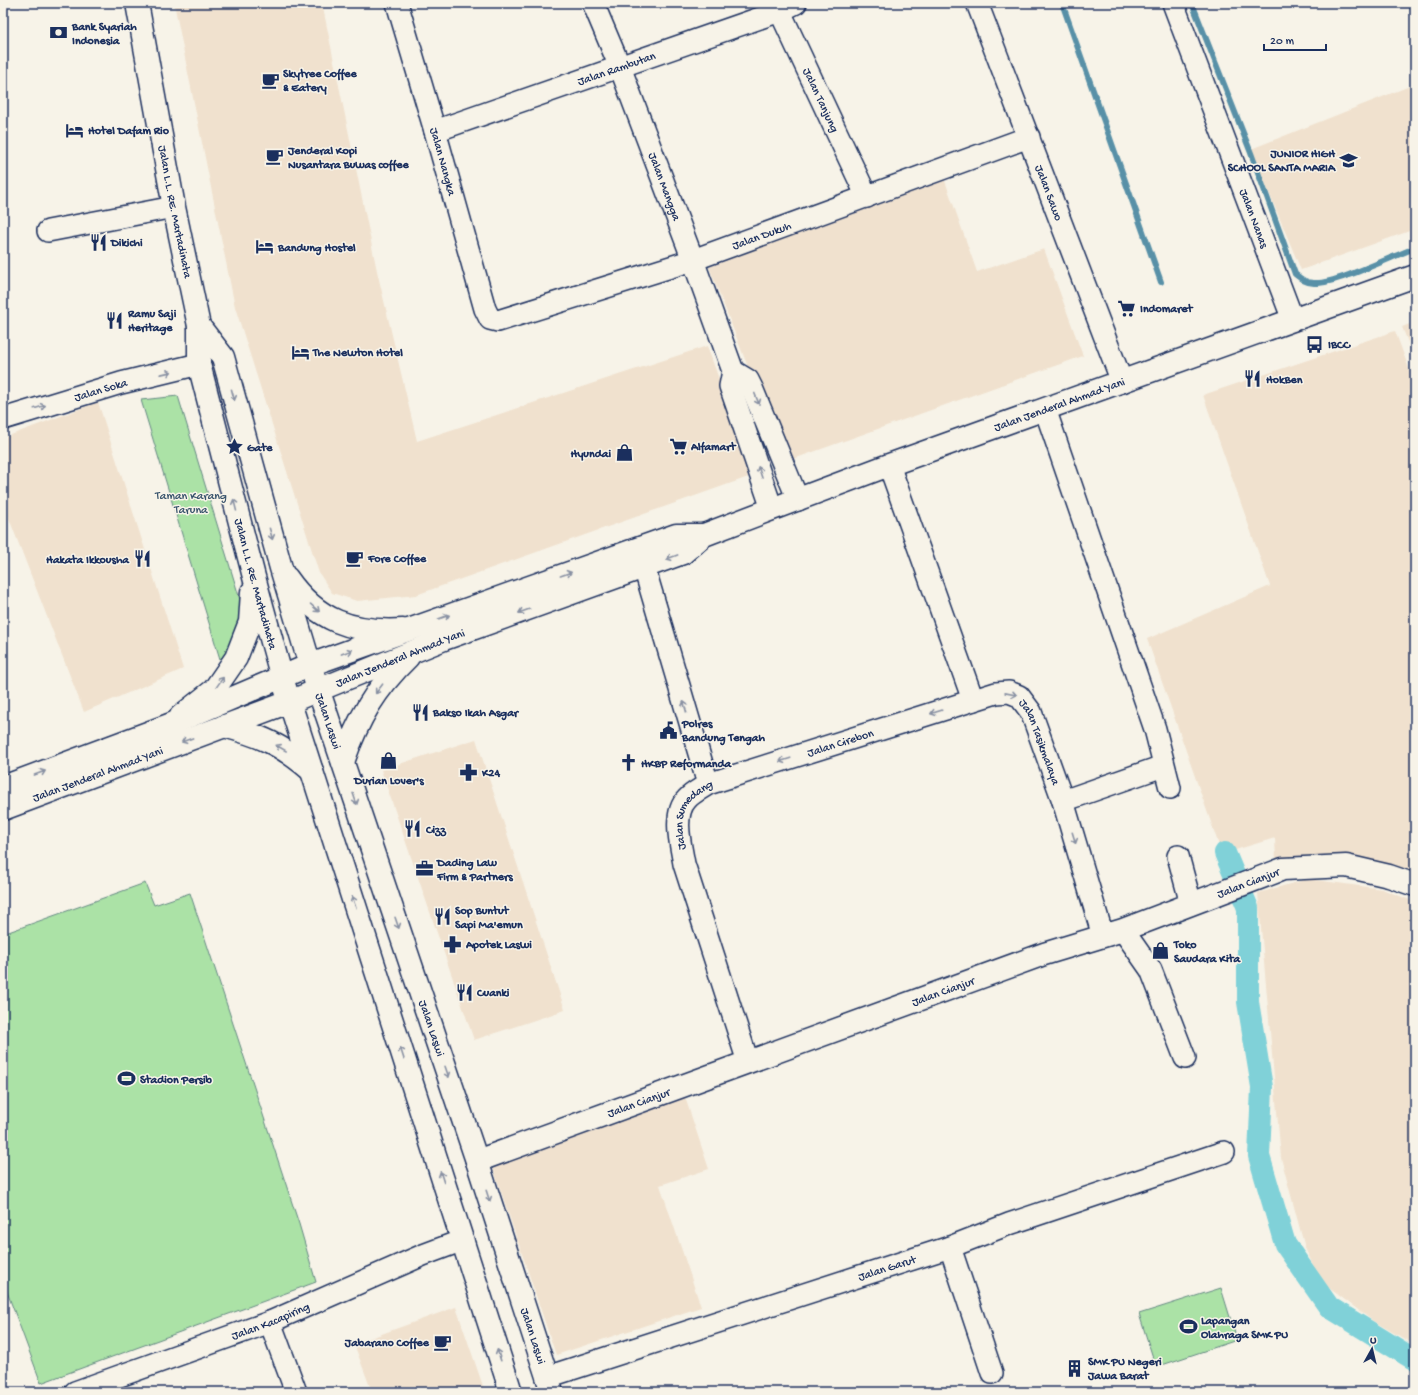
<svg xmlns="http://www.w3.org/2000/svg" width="1418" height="1395" font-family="'Gochi Hand',sans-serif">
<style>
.built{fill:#f0e1ce}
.green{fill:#abe2a6;stroke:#638882}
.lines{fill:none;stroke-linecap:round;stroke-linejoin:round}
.stream{stroke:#5890a7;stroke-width:6}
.canal{stroke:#80d1d8;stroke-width:22}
.minor-casing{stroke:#1b2f5e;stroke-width:24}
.tertiary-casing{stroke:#1b2f5e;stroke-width:25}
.secondary-casing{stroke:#1b2f5e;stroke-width:25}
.primary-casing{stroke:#1b2f5e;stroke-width:25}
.minor{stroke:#f7f3e8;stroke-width:21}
.tertiary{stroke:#f7f3e8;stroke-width:22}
.secondary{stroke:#f7f3e8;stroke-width:22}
.primary{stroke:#f7f3e8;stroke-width:22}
.oneway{stroke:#8991a3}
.labels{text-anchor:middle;stroke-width:3;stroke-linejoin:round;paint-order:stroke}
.poi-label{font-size:12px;font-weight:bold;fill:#1b2f5e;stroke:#f7f3e8;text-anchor:start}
.street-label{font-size:12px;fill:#1b2f5e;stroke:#f7f3e8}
.park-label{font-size:12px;fill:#38536c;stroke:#f7f3e8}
</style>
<rect width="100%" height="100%" fill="#f7f3e8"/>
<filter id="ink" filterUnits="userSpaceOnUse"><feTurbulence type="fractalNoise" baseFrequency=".025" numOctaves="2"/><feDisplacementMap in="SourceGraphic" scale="8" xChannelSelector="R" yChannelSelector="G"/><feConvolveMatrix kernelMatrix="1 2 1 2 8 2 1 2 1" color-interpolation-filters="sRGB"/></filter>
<g filter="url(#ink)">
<!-- built -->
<path class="built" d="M 174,3 L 322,3 L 377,271 L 417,441 L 707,346 L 754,475 L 416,595 L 357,601 L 332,593 L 319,573 L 235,307 Z
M 1415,84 L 1415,229 L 1301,270 L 1251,149 Z
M 944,178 L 977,272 L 1044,249 L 1083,356 L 785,462 L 709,267 Z
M 1415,322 L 1415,360 L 1402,327 Z
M 1395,331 L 1415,385 L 1415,880 L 1276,861 L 1275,838 L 1222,854 L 1147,639 L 1270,586 L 1203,395 Z
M 98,402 L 183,669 L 84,712 L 3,503 L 3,438 Z
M 476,739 L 565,1010 L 474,1040 L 381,770 Z
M 1308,879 L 1382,889 L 1415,902 L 1415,1345 L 1373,1321 L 1321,1282 L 1305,1248 L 1281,1158 L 1258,893 Z
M 684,1094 L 709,1169 L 660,1185 L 701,1307 L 556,1355 L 490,1159 Z
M 456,1307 L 485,1392 L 372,1392 L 354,1344 Z"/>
<!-- green -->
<path class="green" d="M 178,396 L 241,603 L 242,617 L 229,653 L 220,659 L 141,400 Z
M 145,883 L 154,905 L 190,893 L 299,1224 L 316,1282 L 41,1383 L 3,1281 L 3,934 Z
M 1221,1288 L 1237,1340 L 1156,1367 L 1139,1314 Z"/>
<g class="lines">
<!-- stream -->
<path class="stream" d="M 1062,3 L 1161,282
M 1192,3 L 1251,153 L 1295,274 C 1301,279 1306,283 1314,283 C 1334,285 1393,256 1415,248
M 1411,3 L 1415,14"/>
<!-- canal -->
<path class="canal" d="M 1225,853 L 1248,908 L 1248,1002 L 1262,1087 L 1259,1156 L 1285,1244 L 1329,1307 L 1415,1360"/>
<defs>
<g id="minor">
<path id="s1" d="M 397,3 L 435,131 L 485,309 L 490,319 L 498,321 L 693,260 L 1029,137"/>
<path id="s2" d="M 593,3 L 620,67 L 693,260 L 733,371 L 730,386 L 772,509"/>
<path id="s3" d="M 776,3 L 867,197"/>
<path id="s4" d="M 977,3 L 1122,382"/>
<path id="s5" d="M 1173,3 L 1293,320"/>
<path id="s6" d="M 435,131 L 780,11 L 796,3"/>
<path d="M 48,231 L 174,207"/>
<path d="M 733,371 L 748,380 L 752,388 L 798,500"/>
<path d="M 1045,409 L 1155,729 L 1170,788"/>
<path id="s7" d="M 3,419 L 121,383 L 199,364"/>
<path d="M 889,465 L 973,700"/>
<path d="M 644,567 L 708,784"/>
<path d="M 1063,801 L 1163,766"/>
<path d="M 1178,856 L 1191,904"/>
<path d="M 1123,930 L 1151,970 L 1185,1058"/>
<path id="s8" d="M 748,1062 L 684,864 C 681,846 672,814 687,799 C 692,793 701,789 708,784 L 996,693 L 1009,692 L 1019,696 L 1031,712 L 1063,801 L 1103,936"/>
<path d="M 950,1247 L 992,1373"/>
<path d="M 270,1322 L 296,1392"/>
<path id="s9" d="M 547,1377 L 950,1247 L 1009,1224 L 1224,1152"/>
<path id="s10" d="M 75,1392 L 270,1322 L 423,1255 L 463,1240"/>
</g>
<g id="tertiary">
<path id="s11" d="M 477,1161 L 1044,954 L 1123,930 L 1283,869 L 1346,866 L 1389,876 L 1415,885"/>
</g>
<g id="secondary">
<path id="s12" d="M 137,3 L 174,207 L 199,326 L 199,364 L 254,577 L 282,678"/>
<path d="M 199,326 L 223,357 L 281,568 L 310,665"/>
<path d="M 287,578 C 317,621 352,633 403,630"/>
<path d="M 181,716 L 214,690 L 236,658 L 250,622 L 252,592"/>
</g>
<g id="primary">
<path id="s13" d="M 310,665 L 477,1161 L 552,1392"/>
<path d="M 282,678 L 511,1392"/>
<path d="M 224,726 C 262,736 282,745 312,771"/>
<path d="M 343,762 C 358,719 375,689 408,657"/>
<path d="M 3,787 L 169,725 L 310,665 L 676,535 L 704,535"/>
<path id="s14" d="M 3,809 L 289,702 L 444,639 L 683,553 L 704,535 L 772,509 L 889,465 L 1415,276"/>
</g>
</defs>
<!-- minor casing -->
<use href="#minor" class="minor-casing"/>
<!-- tertiary casing -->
<use href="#tertiary" class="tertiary-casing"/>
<!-- secondary casing -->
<use href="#secondary" class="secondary-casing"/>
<!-- primary casing -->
<use href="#primary" class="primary-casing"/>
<!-- minor -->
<use href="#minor" class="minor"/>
<!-- tertiary -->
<use href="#tertiary" class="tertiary"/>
<!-- secondary -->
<use href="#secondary" class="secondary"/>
<!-- primary -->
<use href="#primary" class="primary"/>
</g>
<!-- one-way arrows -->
<defs><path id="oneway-shaft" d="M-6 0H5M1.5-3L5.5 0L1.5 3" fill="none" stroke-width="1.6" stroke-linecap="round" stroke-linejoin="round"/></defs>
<g class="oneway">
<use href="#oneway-shaft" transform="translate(166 373) rotate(-13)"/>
<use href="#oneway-shaft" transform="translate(233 395) rotate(75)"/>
<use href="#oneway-shaft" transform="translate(757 399) rotate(68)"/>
<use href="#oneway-shaft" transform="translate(40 407) rotate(-17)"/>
<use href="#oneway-shaft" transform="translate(760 472) rotate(-109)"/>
<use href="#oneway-shaft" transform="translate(235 505) rotate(-104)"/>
<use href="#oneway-shaft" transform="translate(271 534) rotate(75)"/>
<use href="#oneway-shaft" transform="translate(672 557) rotate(160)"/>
<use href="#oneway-shaft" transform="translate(566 574) rotate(-19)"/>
<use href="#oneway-shaft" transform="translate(315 608) rotate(41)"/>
<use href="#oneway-shaft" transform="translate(524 611) rotate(160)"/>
<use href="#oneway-shaft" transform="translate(444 617) rotate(-19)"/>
<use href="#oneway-shaft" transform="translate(347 652) rotate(-20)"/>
<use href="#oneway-shaft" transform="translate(220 682) rotate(-55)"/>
<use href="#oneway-shaft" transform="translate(379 689) rotate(127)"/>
<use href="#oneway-shaft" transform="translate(1011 694) rotate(11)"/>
<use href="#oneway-shaft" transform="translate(685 707) rotate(-106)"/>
<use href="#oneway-shaft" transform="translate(936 712) rotate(162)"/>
<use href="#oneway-shaft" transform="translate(187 740) rotate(160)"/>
<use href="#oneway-shaft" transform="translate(281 748) rotate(-150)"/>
<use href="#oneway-shaft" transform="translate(785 760) rotate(162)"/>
<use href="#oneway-shaft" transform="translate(40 773) rotate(-20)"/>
<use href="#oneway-shaft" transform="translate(355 799) rotate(71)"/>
<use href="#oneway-shaft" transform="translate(1074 838) rotate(73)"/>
<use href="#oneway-shaft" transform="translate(354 902) rotate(-108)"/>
<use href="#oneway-shaft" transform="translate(397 923) rotate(71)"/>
<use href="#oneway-shaft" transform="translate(402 1053) rotate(-108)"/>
<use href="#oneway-shaft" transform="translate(447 1072) rotate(71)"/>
<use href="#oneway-shaft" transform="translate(442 1177) rotate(-108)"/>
<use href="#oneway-shaft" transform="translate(488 1196) rotate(72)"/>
<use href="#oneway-shaft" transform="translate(499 1355) rotate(-108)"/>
</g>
</g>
<!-- icons -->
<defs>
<symbol id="bank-bare" viewBox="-9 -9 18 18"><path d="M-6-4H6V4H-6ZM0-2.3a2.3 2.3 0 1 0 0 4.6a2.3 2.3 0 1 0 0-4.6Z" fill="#1b2f5e" stroke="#f7f3e8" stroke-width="2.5" paint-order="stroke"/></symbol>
<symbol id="cafe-bare" viewBox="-9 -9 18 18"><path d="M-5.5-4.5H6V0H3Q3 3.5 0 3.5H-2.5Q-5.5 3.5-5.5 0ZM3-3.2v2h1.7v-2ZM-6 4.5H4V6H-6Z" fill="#1b2f5e" stroke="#f7f3e8" stroke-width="2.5" paint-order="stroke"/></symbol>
<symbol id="hotel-bare" viewBox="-9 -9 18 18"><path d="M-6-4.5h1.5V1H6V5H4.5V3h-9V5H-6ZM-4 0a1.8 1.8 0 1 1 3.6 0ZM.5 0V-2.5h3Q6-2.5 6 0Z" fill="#1b2f5e" stroke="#f7f3e8" stroke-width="2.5" paint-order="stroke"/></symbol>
<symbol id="school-bare" viewBox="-9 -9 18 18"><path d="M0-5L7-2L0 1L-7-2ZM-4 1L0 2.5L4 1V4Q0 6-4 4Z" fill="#1b2f5e" stroke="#f7f3e8" stroke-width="2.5" paint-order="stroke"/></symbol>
<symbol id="restaurant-bare" viewBox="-9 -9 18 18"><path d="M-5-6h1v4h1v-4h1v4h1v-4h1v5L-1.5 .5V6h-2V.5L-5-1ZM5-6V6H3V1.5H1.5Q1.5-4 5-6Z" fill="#1b2f5e" stroke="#f7f3e8" stroke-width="2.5" paint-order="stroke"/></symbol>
<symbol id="supermarket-bare" viewBox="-9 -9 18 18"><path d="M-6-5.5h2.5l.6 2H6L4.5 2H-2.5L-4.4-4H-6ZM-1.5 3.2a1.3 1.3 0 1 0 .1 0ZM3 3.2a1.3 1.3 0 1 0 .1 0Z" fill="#1b2f5e" stroke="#f7f3e8" stroke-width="2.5" paint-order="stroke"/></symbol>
<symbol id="bus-bare" viewBox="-9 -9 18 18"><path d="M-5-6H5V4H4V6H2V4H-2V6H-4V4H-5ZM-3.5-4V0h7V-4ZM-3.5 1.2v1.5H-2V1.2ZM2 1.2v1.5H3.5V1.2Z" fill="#1b2f5e" stroke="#f7f3e8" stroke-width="2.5" paint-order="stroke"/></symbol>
<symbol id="sight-bare" viewBox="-9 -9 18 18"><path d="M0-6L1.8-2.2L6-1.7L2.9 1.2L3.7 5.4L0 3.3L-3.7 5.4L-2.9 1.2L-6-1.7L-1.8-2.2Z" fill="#1b2f5e" stroke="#f7f3e8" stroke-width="2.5" paint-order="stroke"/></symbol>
<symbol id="shop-bare" viewBox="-9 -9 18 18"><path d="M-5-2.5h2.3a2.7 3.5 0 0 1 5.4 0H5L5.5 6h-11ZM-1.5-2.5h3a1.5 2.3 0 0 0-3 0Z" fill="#1b2f5e" stroke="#f7f3e8" stroke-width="2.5" paint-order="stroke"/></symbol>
<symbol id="civic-bare" viewBox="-9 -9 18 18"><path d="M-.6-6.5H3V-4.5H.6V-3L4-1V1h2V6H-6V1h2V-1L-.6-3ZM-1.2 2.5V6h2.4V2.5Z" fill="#1b2f5e" stroke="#f7f3e8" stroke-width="2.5" paint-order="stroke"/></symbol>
<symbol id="church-bare" viewBox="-9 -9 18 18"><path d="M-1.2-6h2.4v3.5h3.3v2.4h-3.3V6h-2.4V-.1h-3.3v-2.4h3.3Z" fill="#1b2f5e" stroke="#f7f3e8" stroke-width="2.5" paint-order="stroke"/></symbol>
<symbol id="pharmacy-bare" viewBox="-9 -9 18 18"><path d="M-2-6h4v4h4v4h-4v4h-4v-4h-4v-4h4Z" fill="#1b2f5e" stroke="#f7f3e8" stroke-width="2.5" paint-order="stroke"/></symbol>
<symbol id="office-bare" viewBox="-9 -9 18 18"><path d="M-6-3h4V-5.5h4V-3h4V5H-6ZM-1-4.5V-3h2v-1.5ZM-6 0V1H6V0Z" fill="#1b2f5e" stroke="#f7f3e8" stroke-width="2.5" paint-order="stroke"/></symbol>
<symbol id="stadium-bare" viewBox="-9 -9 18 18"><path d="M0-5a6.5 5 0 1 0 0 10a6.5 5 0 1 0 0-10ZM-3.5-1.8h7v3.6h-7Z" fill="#1b2f5e" stroke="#f7f3e8" stroke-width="2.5" paint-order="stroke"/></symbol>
<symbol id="building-bare" viewBox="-9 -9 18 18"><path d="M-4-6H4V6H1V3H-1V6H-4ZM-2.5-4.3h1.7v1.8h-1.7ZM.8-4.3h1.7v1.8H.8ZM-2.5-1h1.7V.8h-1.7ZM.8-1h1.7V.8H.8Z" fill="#1b2f5e" stroke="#f7f3e8" stroke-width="2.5" paint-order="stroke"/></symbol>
</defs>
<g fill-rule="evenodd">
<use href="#bank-bare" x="46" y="20" width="25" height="25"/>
<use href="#cafe-bare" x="258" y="68" width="25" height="25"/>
<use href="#hotel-bare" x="62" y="118" width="25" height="25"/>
<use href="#cafe-bare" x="262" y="144" width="25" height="25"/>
<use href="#school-bare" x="1336" y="148" width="25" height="25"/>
<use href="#restaurant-bare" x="86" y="230" width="25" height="25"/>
<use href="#hotel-bare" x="252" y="234" width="25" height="25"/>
<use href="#supermarket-bare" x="1114" y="296" width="25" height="25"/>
<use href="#restaurant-bare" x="102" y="308" width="25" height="25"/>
<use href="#bus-bare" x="1302" y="332" width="25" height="25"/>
<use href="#hotel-bare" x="288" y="340" width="25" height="25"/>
<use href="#restaurant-bare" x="1240" y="366" width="25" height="25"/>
<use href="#supermarket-bare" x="666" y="434" width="25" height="25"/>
<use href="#sight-bare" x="222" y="434" width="25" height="25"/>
<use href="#shop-bare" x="612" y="440" width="25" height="25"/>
<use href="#cafe-bare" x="342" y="546" width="25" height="25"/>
<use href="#restaurant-bare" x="130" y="546" width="25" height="25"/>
<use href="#restaurant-bare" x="408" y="700" width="25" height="25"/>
<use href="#civic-bare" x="656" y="718" width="25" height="25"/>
<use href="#shop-bare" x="376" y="748" width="25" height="25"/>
<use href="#church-bare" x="616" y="750" width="25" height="25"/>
<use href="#pharmacy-bare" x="456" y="760" width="25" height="25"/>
<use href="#restaurant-bare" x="400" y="816" width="25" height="25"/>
<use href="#office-bare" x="412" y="856" width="25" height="25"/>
<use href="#restaurant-bare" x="430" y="904" width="25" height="25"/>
<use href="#pharmacy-bare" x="440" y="932" width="25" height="25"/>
<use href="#shop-bare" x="1148" y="938" width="25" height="25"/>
<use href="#restaurant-bare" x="452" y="980" width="25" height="25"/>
<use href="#stadium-bare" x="114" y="1066" width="25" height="25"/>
<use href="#stadium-bare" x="1176" y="1314" width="25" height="25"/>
<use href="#cafe-bare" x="430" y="1330" width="25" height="25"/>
<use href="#building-bare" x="1062" y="1356" width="25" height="25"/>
</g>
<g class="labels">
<!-- poi labels -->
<g class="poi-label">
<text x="72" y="30">Bank Syariah<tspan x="72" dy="14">Indonesia</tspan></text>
<text x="283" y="77">Skytree Coffee<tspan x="283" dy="14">&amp; Eatery</tspan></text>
<text x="88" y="134">Hotel Dafam Rio</text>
<text x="288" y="154">Jenderal Kopi<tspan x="288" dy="14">Nusantara Buwas coffee</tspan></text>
<text x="1335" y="157" text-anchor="end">JUNIOR HIGH<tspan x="1335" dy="14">SCHOOL SANTA MARIA</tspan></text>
<text x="111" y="246">Dikichi</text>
<text x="278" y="251">Bandung Hostel</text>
<text x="1140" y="312">Indomaret</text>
<text x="128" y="317">Ramu Saji<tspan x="128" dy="14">Heritage</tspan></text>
<text x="1328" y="348">IBCC</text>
<text x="313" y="356">The Newton Hotel</text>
<text x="1266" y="383">HokBen</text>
<text x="691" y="450">Alfamart</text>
<text x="247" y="451">Gate</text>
<text x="611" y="457" text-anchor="end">Hyundai</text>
<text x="368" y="562">Fore Coffee</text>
<text x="129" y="563" text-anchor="end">Hakata Ikkousha</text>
<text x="433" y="716">Bakso Ikah Asgar</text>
<text x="682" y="727">Polres<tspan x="682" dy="14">Bandung Tengah</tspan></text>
<text x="641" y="767">HKBP Reformanda</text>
<text x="482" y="776">K24</text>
<text x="389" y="784" text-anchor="middle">Durian Lover's</text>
<text x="426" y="833">Cizz</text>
<text x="437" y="866">Dading Law<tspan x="437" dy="14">Firm &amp; Partners</tspan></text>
<text x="455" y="914">Sop Buntut<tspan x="455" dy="14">Sapi Ma'emun</tspan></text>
<text x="466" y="948">Apotek Laswi</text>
<text x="1174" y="948">Toko<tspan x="1174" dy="14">Saudara Kita</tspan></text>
<text x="477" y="996">Cuanki</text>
<text x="140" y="1083">Stadion Persib</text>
<text x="1201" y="1324">Lapangan<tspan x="1201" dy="14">Olahraga SMK PU</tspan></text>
<text x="429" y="1346" text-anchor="end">Jabarano Coffee</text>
<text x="1088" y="1365">SMK PU Negeri<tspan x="1088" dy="14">Jawa Barat</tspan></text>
</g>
<!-- street labels -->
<g class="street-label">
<text dy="4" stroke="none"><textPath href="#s6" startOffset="192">Jalan Rambutan</textPath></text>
<text dy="4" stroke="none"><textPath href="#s3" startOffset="107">Jalan Tanjung</textPath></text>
<text dy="4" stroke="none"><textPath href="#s1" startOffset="165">Jalan Nangka</textPath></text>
<text dy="4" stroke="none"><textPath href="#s2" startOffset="197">Jalan Mangga</textPath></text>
<text dy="4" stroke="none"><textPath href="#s4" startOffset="203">Jalan Sawo</textPath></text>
<text dy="4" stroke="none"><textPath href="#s12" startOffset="212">Jalan L.L. RE. Martadinata</textPath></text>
<text dy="4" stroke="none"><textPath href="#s5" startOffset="230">Jalan Nanas</textPath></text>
<text dy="4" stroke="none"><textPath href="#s1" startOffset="615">Jalan Dukuh</textPath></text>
<text dy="4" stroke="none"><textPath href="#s7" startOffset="102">Jalan Soka</textPath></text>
<text dy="4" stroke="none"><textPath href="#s14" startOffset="1133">Jalan Jenderal Ahmad Yani</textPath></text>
<text dy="4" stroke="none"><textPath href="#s12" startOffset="594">Jalan L.L. RE. Martadinata</textPath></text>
<text dy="4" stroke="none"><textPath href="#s14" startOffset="425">Jalan Jenderal Ahmad Yani</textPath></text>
<text dy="4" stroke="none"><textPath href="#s13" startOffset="59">Jalan Laswi</textPath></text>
<text dy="4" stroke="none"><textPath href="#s8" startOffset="440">Jalan Cirebon</textPath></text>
<text dy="4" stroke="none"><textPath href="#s8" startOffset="678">Jalan Tasikmalaya</textPath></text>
<text dy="4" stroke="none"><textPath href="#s14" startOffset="101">Jalan Jenderal Ahmad Yani</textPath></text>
<text dy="4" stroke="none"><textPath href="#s8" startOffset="264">Jalan Sumedang</textPath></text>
<text dy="4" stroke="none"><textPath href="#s11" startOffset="820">Jalan Cianjur</textPath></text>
<text dy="4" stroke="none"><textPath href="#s11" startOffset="496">Jalan Cianjur</textPath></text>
<text dy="4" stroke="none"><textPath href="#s13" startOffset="383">Jalan Laswi</textPath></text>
<text dy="4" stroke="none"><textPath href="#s11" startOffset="172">Jalan Cianjur</textPath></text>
<text dy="4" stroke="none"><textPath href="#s9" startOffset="357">Jalan Garut</textPath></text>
<text dy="4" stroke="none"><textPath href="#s10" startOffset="208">Jalan Kacapiring</textPath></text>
<text dy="4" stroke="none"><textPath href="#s13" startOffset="707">Jalan Laswi</textPath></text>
</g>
<!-- park labels -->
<g class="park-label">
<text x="191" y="499">Taman Karang<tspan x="191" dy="14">Taruna</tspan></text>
</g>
</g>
<!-- margin -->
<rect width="1418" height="1395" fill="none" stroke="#f7f3e8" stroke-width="16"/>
<rect x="8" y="8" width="1402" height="1379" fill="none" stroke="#1b2f5e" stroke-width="1.5" filter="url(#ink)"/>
<!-- north arrow -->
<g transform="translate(1372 1349) rotate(8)" stroke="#f7f3e8" stroke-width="3" paint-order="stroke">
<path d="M0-3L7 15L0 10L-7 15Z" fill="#1b2f5e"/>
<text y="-6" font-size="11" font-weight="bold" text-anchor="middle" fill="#1b2f5e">U</text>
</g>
<!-- scale -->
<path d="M1264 44v6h62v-6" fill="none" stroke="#1b2f5e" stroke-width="2"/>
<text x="1270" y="44" font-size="12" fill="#1b2f5e" stroke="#f7f3e8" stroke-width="3" paint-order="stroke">20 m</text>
</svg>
